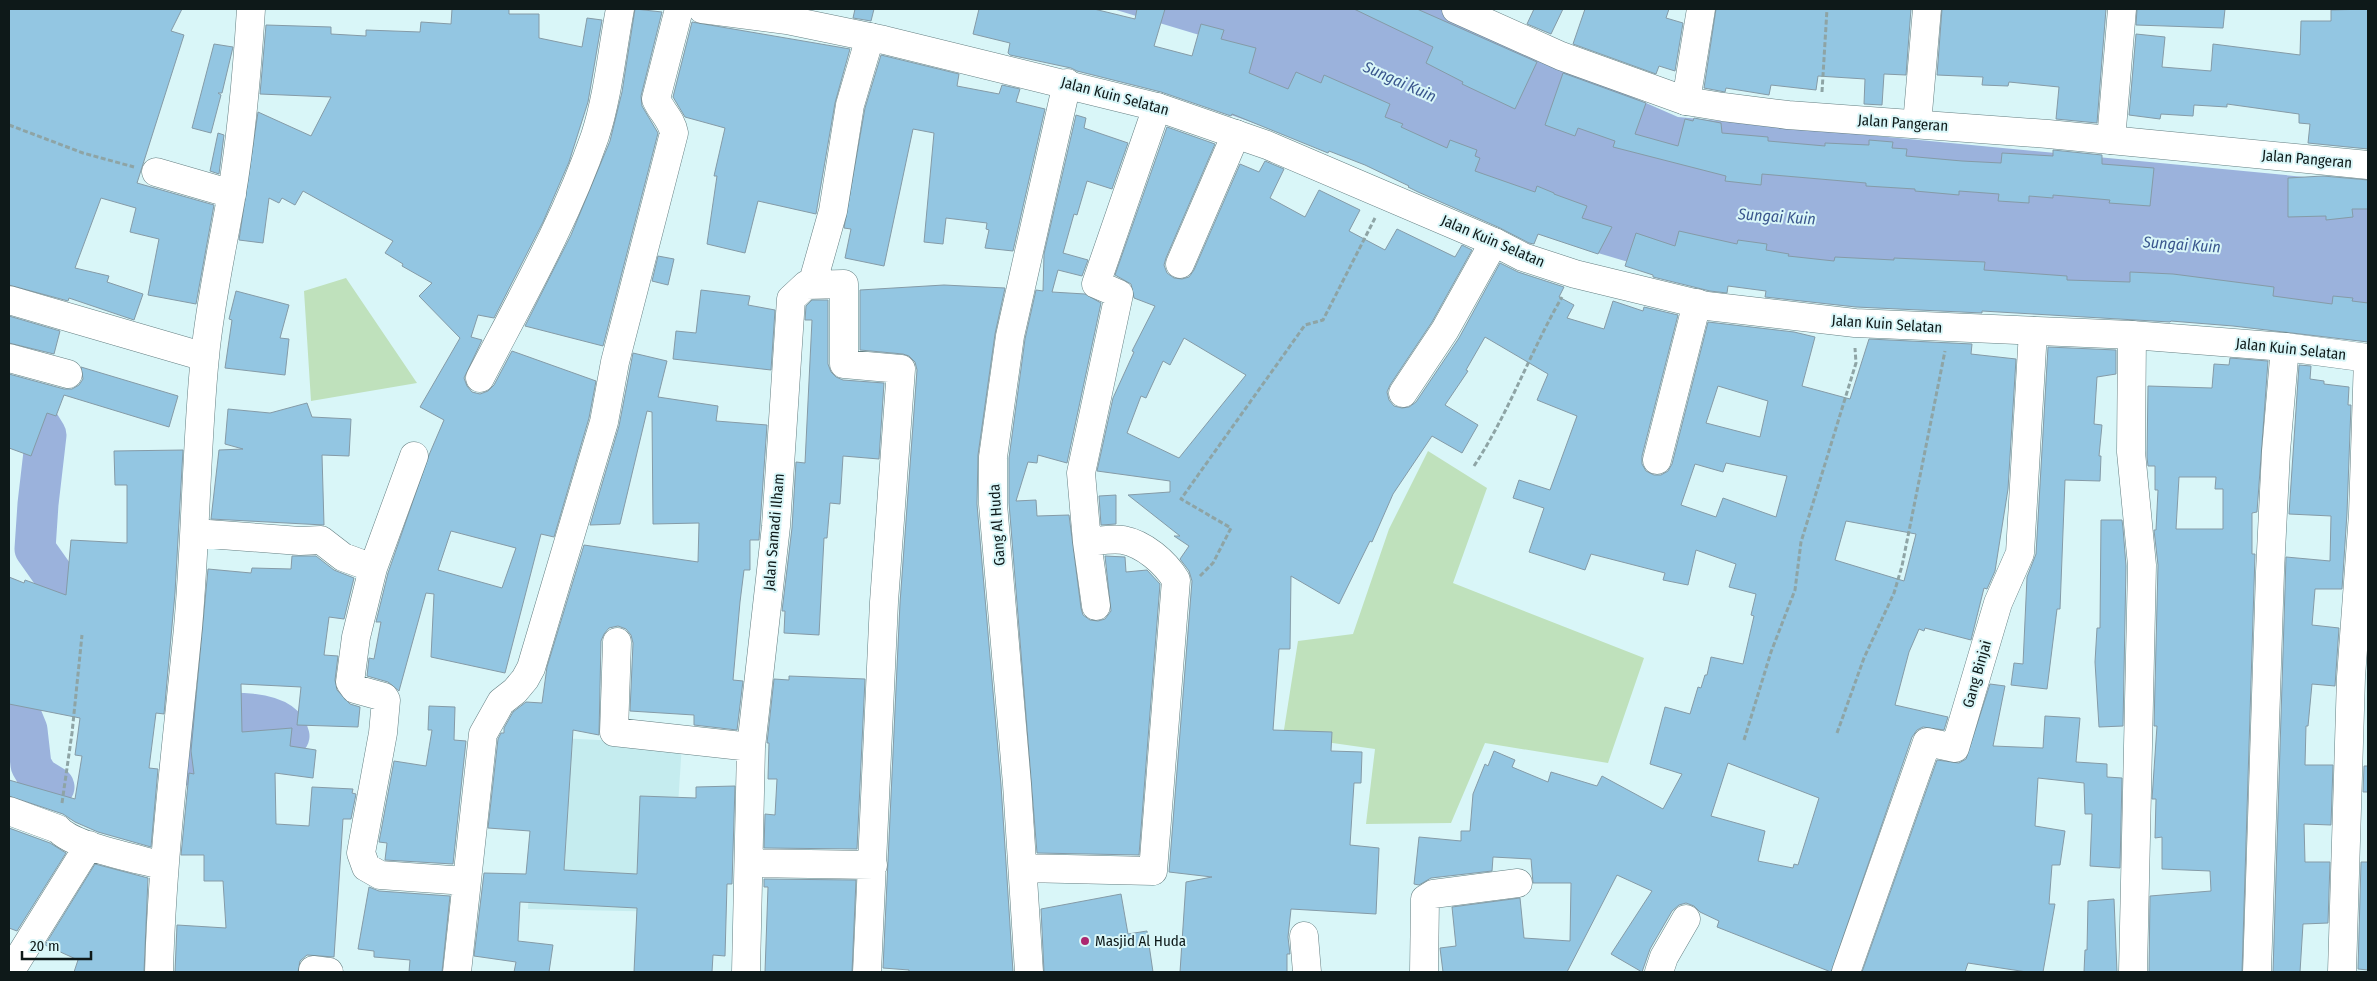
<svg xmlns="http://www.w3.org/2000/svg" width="2377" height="981" font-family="'Fira Sans Condensed',sans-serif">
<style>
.built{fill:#c5ecef}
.green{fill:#bfe1bc}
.water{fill:#9bb2dc}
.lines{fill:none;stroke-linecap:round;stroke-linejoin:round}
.river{stroke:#9bb2dc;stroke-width:41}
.building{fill:#93c6e2;stroke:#859ba7;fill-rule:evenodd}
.minor-casing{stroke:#657f82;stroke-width:29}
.tertiary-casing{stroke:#657f82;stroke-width:29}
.path{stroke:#8ea4a5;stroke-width:3;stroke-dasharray:5 2.5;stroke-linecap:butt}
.minor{stroke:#fff;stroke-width:28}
.tertiary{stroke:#fff;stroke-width:28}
.poi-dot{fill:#ac2770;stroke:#d9f6f8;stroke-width:2}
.labels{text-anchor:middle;stroke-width:4;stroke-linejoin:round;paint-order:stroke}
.street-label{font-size:15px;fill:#0e1919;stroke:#d9f6f8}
.poi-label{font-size:15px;fill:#0e1919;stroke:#d9f6f8;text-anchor:start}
.water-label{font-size:16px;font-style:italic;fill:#3a568d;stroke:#d9f6f8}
</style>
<rect width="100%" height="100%" fill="#d9f6f8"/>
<!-- built -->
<path class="built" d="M 537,737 L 682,744 L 671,912 L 528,909 Z"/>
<!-- green -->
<path class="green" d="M 346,278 L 417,383 L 311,401 L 304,291 Z
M 1428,451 L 1487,488 L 1453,583 L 1644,658 L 1608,763 L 1485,743 L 1451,823 L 1366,824 L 1375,749 L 1283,736 L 1298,641 L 1353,634 L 1389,529 Z"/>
<!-- water -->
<path class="water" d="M 1113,9 L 1441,9 L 1591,79 L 1678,117 L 2368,183 L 2368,327 L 1689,280 L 1598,253 L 1356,159 L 1217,110 L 1206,37 Z"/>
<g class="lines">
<!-- river -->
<path class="river" d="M 9,406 L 18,406 L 38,422 L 46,435 L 38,504 L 35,549 L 59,583 L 70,603 L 51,633 L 30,641 L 18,708 L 27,730 L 31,765 L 38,777 L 54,787
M 180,766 L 185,737 L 199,715 C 222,713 282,707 289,736"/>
</g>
<!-- building -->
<path class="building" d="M 9,9 L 182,9 L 171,31 L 184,35 L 137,183 L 214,205 L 196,304 L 148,295 L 159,239 L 130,232 L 136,208 L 101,198 L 75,268 L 109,276 L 107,282 L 143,294 L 134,320 L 69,298 L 68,301 L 9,285 Z
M 452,9 L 509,9 L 509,14 L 539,14 L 539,38 L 582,47 L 587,18 L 602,20 L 588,102 L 569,162 L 543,222 L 494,318 L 478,315 L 471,337 L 482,340 L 464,378 L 467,386 L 472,392 L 480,394 L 488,391 L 494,385 L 512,351 L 596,381 L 589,418 L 554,537 L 541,534 L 505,673 L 431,657 L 434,594 L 426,593 L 399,691 L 388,682 L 367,676 L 369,658 L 374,659 L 381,622 L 376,622 L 388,573 L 429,455 L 444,420 L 420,407 L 460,338 L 419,296 L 432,283 L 402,266 L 403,264 L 385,253 L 393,241 L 303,191 L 295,205 L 282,198 L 279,203 L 269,198 L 263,243 L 239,240 L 258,112 L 311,136 L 331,97 L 260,94 L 266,25 L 331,27 L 331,34 L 366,36 L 366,30 L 420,32 L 421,22 L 451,24 ZM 451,531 L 516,548 L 502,588 L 438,570 Z
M 635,9 L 662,12 L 641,96 L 642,106 L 658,133 L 603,346 L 525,326 L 571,235 L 610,141 L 622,92 Z
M 855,9 L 874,9 L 871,21 L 853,18 Z
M 979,9 L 1094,9 L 1135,19 L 1137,9 L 1165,9 L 1154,46 L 1192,56 L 1201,24 L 1224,30 L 1221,39 L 1256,48 L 1249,73 L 1288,89 L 1296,72 L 1321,83 L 1324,75 L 1356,89 L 1390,104 L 1385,117 L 1403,124 L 1401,127 L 1447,148 L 1450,140 L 1477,150 L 1475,156 L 1480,158 L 1475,171 L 1535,192 L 1537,186 L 1554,193 L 1554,194 L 1587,206 L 1582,218 L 1612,227 L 1598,254 L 1538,234 L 1534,244 L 1529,243 L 1500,228 L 1418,192 L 1408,187 L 1409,186 L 1365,165 L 1329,151 L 1328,153 L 1232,114 L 1231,116 L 1161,92 L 1077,71 L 1071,68 L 1010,55 L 1008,53 L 1010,43 L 973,34 Z
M 1354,9 L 1417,9 L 1537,62 L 1515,109 L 1462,84 L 1463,82 L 1426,63 L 1433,47 Z
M 1534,9 L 1563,9 L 1551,34 L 1527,24 Z
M 1585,9 L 1669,9 L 1666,18 L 1683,23 L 1675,71 L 1659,66 L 1656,74 L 1573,44 Z
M 1716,9 L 1911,9 L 1906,75 L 1884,74 L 1882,105 L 1864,104 L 1865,79 L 1818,76 L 1816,90 L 1771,85 L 1769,95 L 1726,88 L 1725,92 L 1704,88 Z
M 1942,9 L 2106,9 L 2097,123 L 2056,119 L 2059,87 L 2009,82 L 2008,86 L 1982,85 L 1983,77 L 1937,75 Z
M 2137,9 L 2225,9 L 2223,28 L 2136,25 Z
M 2368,9 L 2368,149 L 2308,143 L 2310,124 L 2299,123 L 2299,114 L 2227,104 L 2227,107 L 2194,105 L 2193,116 L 2161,114 L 2160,119 L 2129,115 L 2136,34 L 2165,37 L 2162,67 L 2211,71 L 2213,44 L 2300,55 L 2301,21 L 2331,21 L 2331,10 Z
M 692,22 L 850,49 L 835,103 L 816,214 L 758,201 L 745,253 L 707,244 L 717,176 L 714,176 L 725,128 L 685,117 L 673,97 Z
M 214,44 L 233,47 L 222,93 L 218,93 L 221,95 L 211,133 L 192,128 Z
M 881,55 L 959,74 L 957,86 L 999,94 L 1002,85 L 1020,89 L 1016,102 L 1045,109 L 1013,251 L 985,248 L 989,230 L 986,229 L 987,223 L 946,218 L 943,244 L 924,242 L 934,133 L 913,129 L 884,266 L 845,258 L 851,229 L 844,228 L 865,108 Z
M 1563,73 L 1646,103 L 1635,134 L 1678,146 L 1685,119 L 1693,121 L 1694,118 L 1721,123 L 1722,133 L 1768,137 L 1768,141 L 1825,146 L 1825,143 L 1869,145 L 1869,140 L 1893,142 L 1892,148 L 1907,149 L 1906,156 L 1962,161 L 2001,163 L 2002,153 L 2053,156 L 2053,150 L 2102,155 L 2102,164 L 2154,168 L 2150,206 L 2109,203 L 2110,200 L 2053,195 L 2053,198 L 2029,196 L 2029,203 L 1998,201 L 1999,194 L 1959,191 L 1959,195 L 1915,191 L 1915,189 L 1866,186 L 1866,183 L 1762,174 L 1761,185 L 1725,181 L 1726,176 L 1613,147 L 1615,141 L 1578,128 L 1575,136 L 1545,125 Z
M 1076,115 L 1086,118 L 1084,128 L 1128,143 L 1112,189 L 1087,181 L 1077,215 L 1074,214 L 1063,253 L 1088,260 L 1082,276 L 1058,270 L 1052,292 L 1085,294 L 1101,303 L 1067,463 L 1038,455 L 1037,463 L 1028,462 L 1016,501 L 1036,500 L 1037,516 L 1069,515 L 1081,608 L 1083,615 L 1090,620 L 1098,621 L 1105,619 L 1111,611 L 1105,556 L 1125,557 L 1126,572 L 1147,570 L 1160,584 L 1139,855 L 1037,853 L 1009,503 L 1009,458 L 1025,339 L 1036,290 L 1043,291 L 1044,254 Z
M 1167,127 L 1215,144 L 1166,258 L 1164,265 L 1167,273 L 1174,278 L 1182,279 L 1189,277 L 1194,270 L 1240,164 L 1259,172 L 1265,161 L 1284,169 L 1270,198 L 1305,217 L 1319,190 L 1360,210 L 1349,231 L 1385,250 L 1397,229 L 1455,257 L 1462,245 L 1472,250 L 1432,322 L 1390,385 L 1387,392 L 1389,400 L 1394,406 L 1402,408 L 1409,407 L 1416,402 L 1459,338 L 1500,263 L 1518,272 L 1564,287 L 1559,297 L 1574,305 L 1567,318 L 1604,329 L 1613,301 L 1643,311 L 1644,307 L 1678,315 L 1642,456 L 1642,464 L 1646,471 L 1654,475 L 1661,475 L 1668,471 L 1672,464 L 1708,322 L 1794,332 L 1815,337 L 1802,386 L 1850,399 L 1869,339 L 1972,344 L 1971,354 L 2016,359 L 2008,489 L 1995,571 L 1987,589 L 1984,588 L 1971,640 L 1925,628 L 1924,631 L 1919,629 L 1909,652 L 1895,705 L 1948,717 L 1944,730 L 1923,727 L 1917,730 L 1912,737 L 1831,972 L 1717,927 L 1719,921 L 1700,912 L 1694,906 L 1686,903 L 1679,905 L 1672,911 L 1650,949 L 1642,972 L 1611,954 L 1652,891 L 1617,875 L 1567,972 L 1443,972 L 1440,948 L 1456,946 L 1452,907 L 1520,898 L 1524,938 L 1570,941 L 1571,883 L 1533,883 L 1531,859 L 1493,857 L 1492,871 L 1431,878 L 1419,885 L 1414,884 L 1419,837 L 1461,841 L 1461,831 L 1470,831 L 1473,794 L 1485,764 L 1488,766 L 1494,751 L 1515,760 L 1512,767 L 1548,782 L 1551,772 L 1597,786 L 1602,776 L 1663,809 L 1682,774 L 1650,764 L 1665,707 L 1690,714 L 1698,687 L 1701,688 L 1705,675 L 1707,675 L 1711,657 L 1743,664 L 1754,616 L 1751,615 L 1756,594 L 1729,587 L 1736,564 L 1696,550 L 1688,585 L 1663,580 L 1665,573 L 1591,554 L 1585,570 L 1529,552 L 1544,508 L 1513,498 L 1519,480 L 1550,490 L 1577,416 L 1537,400 L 1548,374 L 1485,337 L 1466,370 L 1468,371 L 1445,405 L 1478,425 L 1462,453 L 1432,436 L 1393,494 L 1372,542 L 1370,541 L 1339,604 L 1291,576 L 1290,649 L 1279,649 L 1273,730 L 1332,732 L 1331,751 L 1362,752 L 1361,783 L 1354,783 L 1350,845 L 1379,848 L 1376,914 L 1291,909 L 1288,937 L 1290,954 L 1287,954 L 1287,972 L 1180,972 L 1186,882 L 1212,877 L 1169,872 L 1192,581 L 1189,571 L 1180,559 L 1189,546 L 1174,536 L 1180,536 L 1128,495 L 1170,492 L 1170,481 L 1097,471 L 1113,398 L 1134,352 L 1132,351 L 1155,306 L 1134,298 L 1131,284 L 1115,275 ZM 1184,338 L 1246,375 L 1179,458 L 1127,433 L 1141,396 L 1146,398 L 1163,361 L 1170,365 ZM 1718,386 L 1768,401 L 1760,437 L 1706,423 ZM 1726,463 L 1787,476 L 1776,517 L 1723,498 L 1716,517 L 1681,505 L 1695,464 L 1723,472 ZM 1846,521 L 1916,534 L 1904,581 L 1835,560 ZM 1728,763 L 1819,798 L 1798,865 L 1794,864 L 1793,868 L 1758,861 L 1765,831 L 1711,816 Z
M 218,133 L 224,135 L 219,174 L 210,171 Z
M 2323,176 L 2368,180 L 2368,209 L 2352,209 L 2353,217 L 2326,220 L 2326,216 L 2288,217 L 2288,178 Z
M 1679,231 L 1737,244 L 1738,240 L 1767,244 L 1766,250 L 1789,254 L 1788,256 L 1834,261 L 1835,257 L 1894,260 L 1894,258 L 1985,262 L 1984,270 L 2067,276 L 2067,280 L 2130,282 L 2130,272 L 2173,274 L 2274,287 L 2273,296 L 2332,304 L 2333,296 L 2353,298 L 2352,301 L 2368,303 L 2368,342 L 2233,326 L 2171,321 L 2170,322 L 1982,311 L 1982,313 L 1856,307 L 1765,297 L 1766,291 L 1728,286 L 1727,293 L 1710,291 L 1653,277 L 1653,275 L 1625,266 L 1636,233 L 1675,246 Z
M 658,256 L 674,259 L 668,285 L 652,281 Z
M 944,285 L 1005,288 L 995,334 L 978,455 L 977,504 L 1001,785 L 1013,972 L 909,972 L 909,970 L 883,968 L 900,603 L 917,370 L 915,362 L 909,356 L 903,354 L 860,350 L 860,290 Z
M 701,290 L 750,296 L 748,305 L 775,310 L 771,370 L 673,359 L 676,331 L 696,333 Z
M 236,291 L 289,305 L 280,338 L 289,339 L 285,375 L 225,368 L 232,320 L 229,319 Z
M 812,300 L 828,300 L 828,364 L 831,372 L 836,377 L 843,380 L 884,383 L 879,459 L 843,456 L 840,504 L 830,503 L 827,538 L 824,538 L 819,635 L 784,633 L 785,611 L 782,611 L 792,528 L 796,462 L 805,463 L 812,320 L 805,320 L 806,306 Z
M 9,316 L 60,331 L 54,354 L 9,343 Z
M 2048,347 L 2116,350 L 2116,374 L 2097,377 L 2094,424 L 2102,425 L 2099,456 L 2101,456 L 2100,481 L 2065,480 L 2060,609 L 2057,609 L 2047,689 L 2011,685 L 2014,663 L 2023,664 L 2027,577 L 2036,554 Z
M 633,353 L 667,361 L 658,397 L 718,406 L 716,421 L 767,425 L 759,540 L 750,540 L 750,570 L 744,570 L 740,602 L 733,680 L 743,681 L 737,730 L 694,725 L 694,715 L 630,711 L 633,643 L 631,635 L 626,629 L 618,626 L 609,628 L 604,634 L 601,641 L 599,735 L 573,730 L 564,870 L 637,874 L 640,796 L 696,798 L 696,787 L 735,786 L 732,884 L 727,884 L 725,956 L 713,955 L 712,972 L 634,972 L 637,908 L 520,902 L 518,941 L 553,945 L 549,972 L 514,972 L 516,962 L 474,956 L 484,873 L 526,874 L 530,831 L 488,828 L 498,739 L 501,733 L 504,733 L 504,728 L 513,712 L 526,702 L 542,703 L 547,667 L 584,545 L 698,562 L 699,523 L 653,524 L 652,412 L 647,411 L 620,524 L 590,525 L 619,426 Z
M 2230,358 L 2268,361 L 2257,512 L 2252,513 L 2252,554 L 2255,554 L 2242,972 L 2149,972 L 2150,896 L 2211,891 L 2210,871 L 2162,869 L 2162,837 L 2155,838 L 2156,799 L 2152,799 L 2157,726 L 2154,726 L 2158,565 L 2154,530 L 2156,530 L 2158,490 L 2155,490 L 2155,466 L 2148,466 L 2147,457 L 2148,386 L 2212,388 L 2214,364 L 2229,365 ZM 2179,477 L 2216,477 L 2215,489 L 2223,489 L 2223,529 L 2176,529 Z
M 2299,365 L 2311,366 L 2310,379 L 2324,381 L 2324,384 L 2349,387 L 2348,405 L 2351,405 L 2347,513 L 2342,589 L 2315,589 L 2312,625 L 2339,628 L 2335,686 L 2312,684 L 2308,726 L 2306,726 L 2305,765 L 2333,765 L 2331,825 L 2304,824 L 2305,862 L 2330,862 L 2328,923 L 2303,924 L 2300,972 L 2273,972 L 2286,557 L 2330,561 L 2331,516 L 2289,514 Z
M 81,367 L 178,396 L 169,427 L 64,395 L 56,416 L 47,413 L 31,456 L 9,448 L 9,374 L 64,389 L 72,389 L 79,385 L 83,379 Z
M 307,403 L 312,417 L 351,419 L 349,456 L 322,455 L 324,525 L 211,519 L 219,450 L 243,449 L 225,444 L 228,409 L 270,413 Z
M 183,450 L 175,593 L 164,714 L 156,713 L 149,768 L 158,769 L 151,847 L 98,832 L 75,822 L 63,814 L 9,796 L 9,780 L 75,799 L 82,756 L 75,755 L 80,718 L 9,704 L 9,577 L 24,583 L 25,580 L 66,595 L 71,540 L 127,543 L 127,485 L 115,485 L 114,451 Z
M 1116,495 L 1116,524 L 1101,525 L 1099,496 Z
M 2101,520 L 2122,520 L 2123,528 L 2126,566 L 2123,726 L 2099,727 L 2095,662 L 2097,628 L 2100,628 Z
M 292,556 L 316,556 L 334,570 L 354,578 L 344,619 L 329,617 L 324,655 L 338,656 L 335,680 L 337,690 L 350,704 L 360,707 L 358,727 L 297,725 L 301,687 L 241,684 L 242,732 L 292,728 L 290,746 L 316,750 L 313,778 L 275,773 L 276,824 L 309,826 L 312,787 L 353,789 L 352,793 L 356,794 L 351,819 L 343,819 L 334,957 L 307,955 L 300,961 L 298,972 L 175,972 L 177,925 L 226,928 L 223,881 L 204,881 L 204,855 L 181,855 L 189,773 L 194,774 L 191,751 L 208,569 L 251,573 L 252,568 L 291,569 Z
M 789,676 L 865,679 L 857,849 L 764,848 L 765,814 L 775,815 L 777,779 L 768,779 L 769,743 L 767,743 L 774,679 L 789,680 Z
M 1990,684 L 2005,686 L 1993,746 L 2043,748 L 2045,716 L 2080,718 L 2076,762 L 2107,764 L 2107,777 L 2122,778 L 2120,868 L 2090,866 L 2092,814 L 2085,814 L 2084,783 L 2038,778 L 2035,826 L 2065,831 L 2060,865 L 2052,865 L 2049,904 L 2055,904 L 2043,972 L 2027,972 L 1968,963 L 1965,972 L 1862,972 L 1937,760 L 1959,763 L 1966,759 Z
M 429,706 L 455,707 L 454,740 L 466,741 L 453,864 L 385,860 L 387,843 L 379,842 L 394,761 L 426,766 L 432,730 L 428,730 Z
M 2364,766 L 2368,766 L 2368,792 L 2363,792 Z
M 9,828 L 50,843 L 66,853 L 17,931 L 9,928 Z
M 2361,862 L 2368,862 L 2368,970 L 2358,969 Z
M 95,864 L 148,878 L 144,972 L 74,972 L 78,960 L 45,945 Z
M 764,879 L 856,880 L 852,972 L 765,972 L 768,887 L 764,887 Z
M 369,887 L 379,891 L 450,896 L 442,972 L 409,972 L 410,960 L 374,957 L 374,951 L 358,949 Z
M 1121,894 L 1128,934 L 1147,931 L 1153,972 L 1044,972 L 1041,909 Z
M 2114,899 L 2117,972 L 2084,972 L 2085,950 L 2087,950 L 2088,901 Z"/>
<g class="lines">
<defs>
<path id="minor" d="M 1686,101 L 1701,9
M 1917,124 L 1927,9
M 2111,140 L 2122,9
M 156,172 L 232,194
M 1180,264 L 1236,134
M 812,285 L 833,211 L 850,105 L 870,37
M 9,300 L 205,357
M 2132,335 L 2131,452 L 2142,565 L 2133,972
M 9,358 L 68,374
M 480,378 C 521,299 566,220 595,136 C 608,96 612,51 620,9
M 1403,393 L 1445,330 L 1494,242
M 414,456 L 373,568 L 356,637 L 350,682 L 355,689 L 384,697 L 386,700 L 383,733 L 361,853 L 366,867 L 380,875 L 466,881
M 1657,460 L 1697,303
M 195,533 L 300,541 L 321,540 L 343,557 L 373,568
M 1087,542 L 1096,606
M 617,642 L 614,732 L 751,747
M 9,811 L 58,829 C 74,847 139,859 164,866
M 749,863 L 873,865
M 1023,868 L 1153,871 L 1176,580 C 1165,562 1144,544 1123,540 C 1112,538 1098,541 1087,542 L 1081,473 L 1119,294 L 1096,284 L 1157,107
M 1304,936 L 1307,972
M 313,970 L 329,972
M 10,972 L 89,845
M 159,972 C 162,857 177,743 188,628 C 196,538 196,446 205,356 C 210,303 222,250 231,198 C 242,135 247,72 251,9
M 457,972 L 483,734 L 501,702 L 515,691 L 525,679 L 531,668 L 604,422 L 615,362 L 674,133 C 672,120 661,111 656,99 L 679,9
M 746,972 L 751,747 L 776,526 L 791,299 L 806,285 L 844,284 L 844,364 L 901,369 L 884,602 L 867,972
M 1029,972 L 1017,784 L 993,504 L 993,457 L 1010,336 L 1067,83
M 1424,972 L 1425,899 L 1433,894 L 1518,883
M 1659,972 L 1664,957 L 1686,919
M 1846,972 L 1927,742 L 1955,748 L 1998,603 L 2020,553 L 2033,331
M 2257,972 L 2270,572 L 2276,451 L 2285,347
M 2342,972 L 2351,677 L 2363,514 L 2368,358"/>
<path id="tertiary" d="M 702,9 L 787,20 L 884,40 L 1157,107 L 1267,145 L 1494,242 L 1523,257 L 1575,274 L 1707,306 L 1855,323 L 2132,335 L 2285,347 L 2368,358
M 1456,9 L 1561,56 L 1686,101 L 1723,107 L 1788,115 L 2048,134 L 2368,165"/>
</defs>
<!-- minor casing -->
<use href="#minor" class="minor-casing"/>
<!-- tertiary casing -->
<use href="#tertiary" class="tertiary-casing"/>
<!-- path -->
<path class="path" d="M 1822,92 L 1827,9
M 9,125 L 83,153 L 134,167
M 1474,466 C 1509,413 1530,352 1562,297
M 1200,576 L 1213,563 L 1231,528 L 1181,499 L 1305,325 L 1323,320 L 1375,218
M 1837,733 L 1864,658 L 1894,593 L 1902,566 L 1945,351
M 1744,740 L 1771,652 L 1795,590 L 1801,542 L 1856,363 L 1855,348
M 62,803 L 72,733 L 82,635"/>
<!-- minor -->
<use href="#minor" class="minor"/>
<!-- tertiary -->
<use href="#tertiary" class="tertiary"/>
</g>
<!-- markers -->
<circle class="poi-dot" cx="1085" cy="941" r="5"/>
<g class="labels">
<!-- street labels -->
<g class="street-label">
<text transform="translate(1115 96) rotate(15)" y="5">Jalan Kuin Selatan</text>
<text transform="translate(1903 123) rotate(4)" y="5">Jalan Pangeran</text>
<text transform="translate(2307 159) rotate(5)" y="5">Jalan Pangeran</text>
<text transform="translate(1493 241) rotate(23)" y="5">Jalan Kuin Selatan</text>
<text transform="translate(1887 324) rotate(4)" y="5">Jalan Kuin Selatan</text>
<text transform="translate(2291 349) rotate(6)" y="5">Jalan Kuin Selatan</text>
<text transform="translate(997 525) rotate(-94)" y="5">Gang Al Huda</text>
<text transform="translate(774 532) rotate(-85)" y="5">Jalan Samadi Ilham</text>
<text transform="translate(1977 674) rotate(-74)" y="5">Gang Binjai</text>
</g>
<!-- poi labels -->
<g class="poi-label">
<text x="1095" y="946">Masjid Al Huda</text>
</g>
<!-- water labels -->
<g class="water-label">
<text transform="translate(1400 81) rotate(24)" y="6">Sungai Kuin</text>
<text transform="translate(1777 216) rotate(4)" y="6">Sungai Kuin</text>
<text transform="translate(2182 244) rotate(4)" y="6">Sungai Kuin</text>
</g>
</g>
<!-- border -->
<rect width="2377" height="981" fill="none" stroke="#0e1919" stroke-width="20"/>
<!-- scale -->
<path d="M22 951v8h69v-8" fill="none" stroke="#0e1919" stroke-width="2.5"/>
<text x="30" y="951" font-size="15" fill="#0e1919" stroke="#d9f6f8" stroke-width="4" paint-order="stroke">20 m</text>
</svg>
